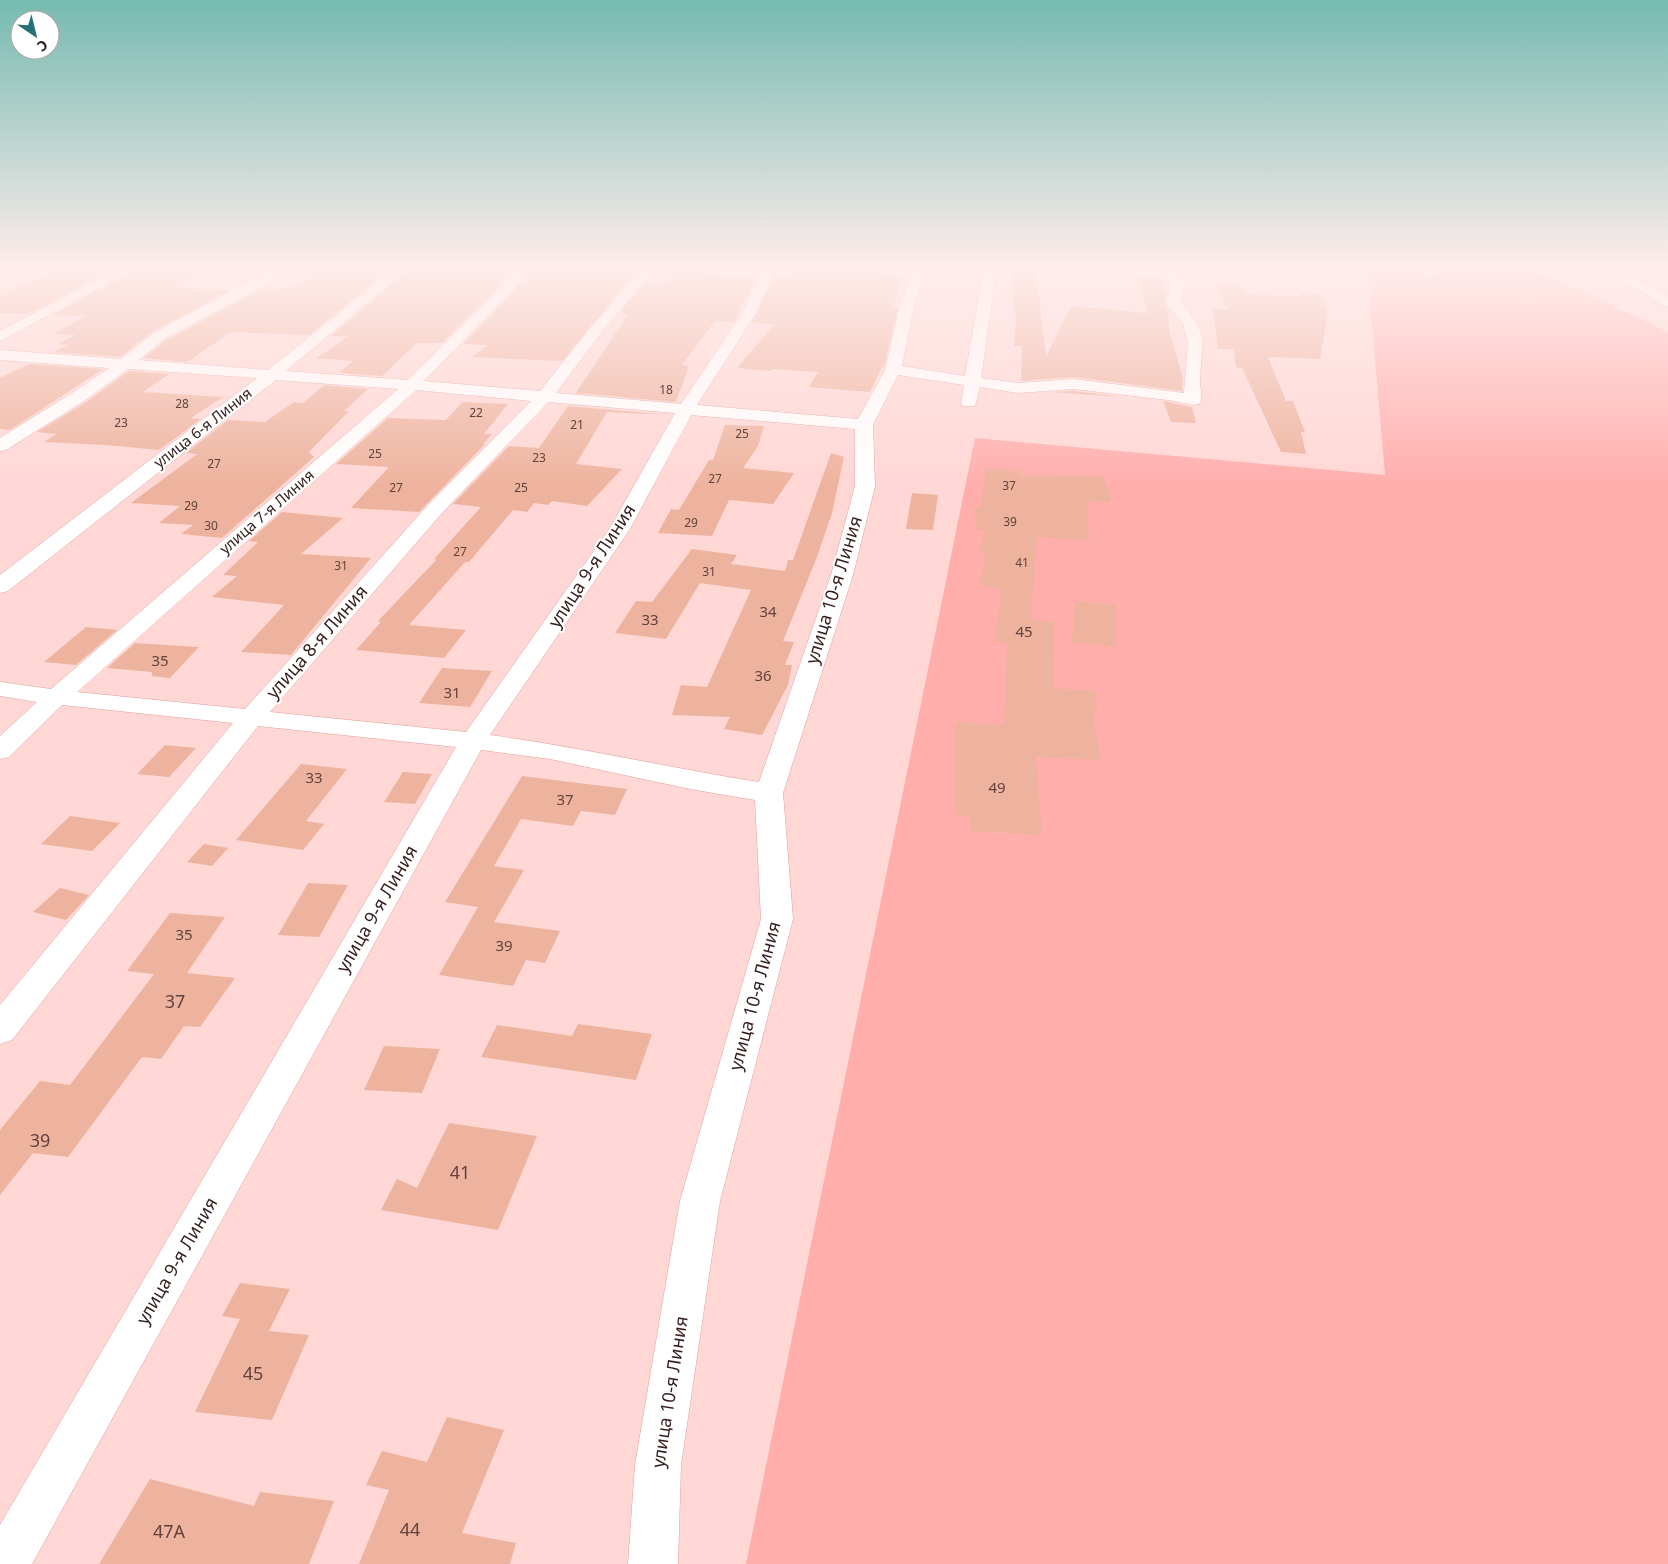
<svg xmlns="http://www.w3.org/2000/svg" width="1668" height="1564" font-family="'Noto Sans',sans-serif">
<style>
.green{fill:#ffaeac}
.building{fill:#eeb39e}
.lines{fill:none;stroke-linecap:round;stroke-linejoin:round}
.minor-casing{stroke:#dfa09e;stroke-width:1}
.minor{fill:#fff;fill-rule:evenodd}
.labels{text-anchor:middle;stroke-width:4;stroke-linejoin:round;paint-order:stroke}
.far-number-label{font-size:12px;fill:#63423d}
.far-street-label{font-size:15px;fill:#351d1d;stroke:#fff}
.number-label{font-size:15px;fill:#63423d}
.street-label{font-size:18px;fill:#351d1d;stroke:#fff}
.near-number-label{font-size:18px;fill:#63423d}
</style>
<rect width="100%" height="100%" fill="#ffd7d5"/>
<!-- green -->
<path class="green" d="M 1367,267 L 1529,267 L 1668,332 L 1668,1564 L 746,1564 L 975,438 L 1385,475 Z"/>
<!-- building -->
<path class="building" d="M 65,267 L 117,267 L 28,314 L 0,313 L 0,295 Z
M 141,267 L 206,269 L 174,288 L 230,290 L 153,331 L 120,357 L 53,352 L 68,345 L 58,344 L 76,335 L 53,334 L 85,316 L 53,315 Z
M 374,267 L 392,268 L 309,335 L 231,332 L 187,362 L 144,358 L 165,341 L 260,290 L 290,288 L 321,270 L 368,272 Z
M 569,267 L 619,269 L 633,276 L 562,361 L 471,357 L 489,345 L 463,344 L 533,272 L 564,273 Z
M 791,267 L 876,267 L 873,273 L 904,275 L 893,307 L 898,307 L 884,367 L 882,367 L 870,392 L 809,387 L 818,372 L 772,369 L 770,371 L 737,368 L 775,324 L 752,323 L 774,276 L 791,277 Z
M 411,268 L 514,271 L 442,343 L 417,343 L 382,376 L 339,373 L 353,361 L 317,358 L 349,336 L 331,336 Z
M 675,268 L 701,269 L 697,274 L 757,276 L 734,322 L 715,321 L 682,365 L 689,366 L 676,402 L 576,393 L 627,316 L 621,311 L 646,282 L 660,288 Z
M 1012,270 L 1036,271 L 1046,357 L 1071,306 L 1148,313 L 1136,275 L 1159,276 L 1166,295 L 1164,303 L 1167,308 L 1170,333 L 1183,378 L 1182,391 L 1074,377 L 1021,381 L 1022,346 L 1014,346 L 1016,321 Z
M 1214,284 L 1239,284 L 1244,292 L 1259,295 L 1301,296 L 1300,293 L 1321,294 L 1328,313 L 1320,359 L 1268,357 L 1286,401 L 1293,401 L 1305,432 L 1301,432 L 1306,454 L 1281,452 L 1242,368 L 1236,367 L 1234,349 L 1218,349 L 1213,309 L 1229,310 Z
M 29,364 L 103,369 L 10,430 L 0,429 L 0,378 Z
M 129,371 L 169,374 L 143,392 L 223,397 L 191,418 L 201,419 L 159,450 L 106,445 L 44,442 L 56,434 L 37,432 L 85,403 Z
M 324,385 L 368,389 L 344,411 L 349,411 L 309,452 L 314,457 L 222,538 L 181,534 L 193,525 L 159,523 L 180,506 L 131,503 L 197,454 L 186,453 L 228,420 L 265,422 L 294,402 L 303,403 Z
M 1074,391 L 1123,397 L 1052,392 Z
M 1163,401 L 1192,407 L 1196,423 L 1171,422 Z
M 462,402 L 508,404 L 484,434 L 492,434 L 483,444 L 485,444 L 419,512 L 351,508 L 389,467 L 336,464 L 388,418 L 446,420 Z
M 568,406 L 671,415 L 607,412 L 576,464 L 622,469 L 587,506 L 552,501 L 548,505 L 534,503 L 527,512 L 513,510 L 469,562 L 465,562 L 409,625 L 466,630 L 444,658 L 356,650 L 381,622 L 378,621 L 436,560 L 434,559 L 481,507 L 453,504 L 509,446 L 539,448 Z
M 725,425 L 764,426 L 758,446 L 743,468 L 794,473 L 773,504 L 729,500 L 712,536 L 658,533 L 671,509 L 679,510 L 709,460 L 713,460 Z
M 831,453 L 844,457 L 832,513 L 817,557 L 783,641 L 794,642 L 785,665 L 792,665 L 788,685 L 762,735 L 724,729 L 730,717 L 672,715 L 681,685 L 707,687 L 751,590 L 700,583 L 666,639 L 615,633 L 636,601 L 652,602 L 692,549 L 737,555 L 731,564 L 785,571 L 788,560 L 793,560 Z
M 986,468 L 1021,471 L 1020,475 L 1103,476 L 1111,502 L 1088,501 L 1089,541 L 1037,537 L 1031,620 L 1054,622 L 1053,688 L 1096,691 L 1097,712 L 1093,712 L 1100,760 L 1036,757 L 1042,835 L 971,831 L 970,816 L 955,815 L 955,722 L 1004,725 L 1007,643 L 995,642 L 1001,588 L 980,586 L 985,554 L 980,554 L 984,530 L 977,530 L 974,507 L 981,507 Z
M 912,493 L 938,495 L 933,530 L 906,529 Z
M 282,512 L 343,518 L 301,554 L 371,558 L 291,655 L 241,652 L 284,605 L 212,597 L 237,576 L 223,575 L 258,542 L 249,541 Z
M 1075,601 L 1116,605 L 1115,647 L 1072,642 Z
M 86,627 L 117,630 L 76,665 L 44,662 Z
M 135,643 L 199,647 L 170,678 L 152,676 L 152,672 L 107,668 Z
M 442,668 L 492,671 L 470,707 L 419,703 Z
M 165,745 L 196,748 L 169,777 L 137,774 Z
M 301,764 L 347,769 L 306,821 L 324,824 L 303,850 L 236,840 Z
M 403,772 L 432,774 L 415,804 L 384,802 Z
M 522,776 L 627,789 L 615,815 L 581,811 L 573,826 L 521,819 L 494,866 L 524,870 L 494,922 L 560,931 L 545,963 L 526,960 L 513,986 L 439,975 L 478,907 L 445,902 Z
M 70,816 L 120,823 L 92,851 L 41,844 Z
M 204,844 L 228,848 L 212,866 L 187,862 Z
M 308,883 L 348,885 L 319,937 L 278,935 Z
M 60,888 L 89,895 L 66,920 L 33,912 Z
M 170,913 L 225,917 L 187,973 L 235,978 L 200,1027 L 184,1026 L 161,1059 L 142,1057 L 68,1157 L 33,1153 L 0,1195 L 0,1130 L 40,1081 L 70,1085 L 154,974 L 127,971 Z
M 578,1024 L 652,1034 L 636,1080 L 481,1057 L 497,1025 L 572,1036 Z
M 384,1046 L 440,1049 L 422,1093 L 364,1090 Z
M 449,1123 L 537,1136 L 498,1230 L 381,1210 L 397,1179 L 417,1188 Z
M 240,1283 L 290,1289 L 269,1331 L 309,1335 L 272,1420 L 195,1412 L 240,1319 L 222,1316 Z
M 447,1417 L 504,1430 L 462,1533 L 516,1543 L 510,1564 L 359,1564 L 389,1490 L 366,1485 L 382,1451 L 427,1462 Z
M 150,1479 L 254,1506 L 260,1492 L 334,1501 L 309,1564 L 99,1564 Z"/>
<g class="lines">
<defs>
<path id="minor" d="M 122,267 L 139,267 L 0,341 L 0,331 Z
M 275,267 L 291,267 L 273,281 L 164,339 L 139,360 L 268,370 L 396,267 L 410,267 L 286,371 L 408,380 L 521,267 L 535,267 L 424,381 L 540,391 L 591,327 L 643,267 L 656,267 L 601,333 L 556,393 L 681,404 L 741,315 L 763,267 L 776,267 L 755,315 L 697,405 L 858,419 L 885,370 L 900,305 L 915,267 L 928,267 L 914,305 L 902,366 L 965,376 L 984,267 L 997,267 L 981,378 L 1018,383 L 1074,379 L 1184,393 L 1188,343 L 1183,323 L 1166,303 L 1170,287 L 1164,267 L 1177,267 L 1184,287 L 1180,302 C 1211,336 1201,340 1200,381 C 1200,388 1203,397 1199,404 L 1193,405 L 1168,400 L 1074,389 L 1018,393 L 980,387 L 975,406 L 963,406 L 961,402 L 964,385 L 898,375 L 873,425 L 875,486 L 853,575 L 783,793 L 793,919 L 720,1201 L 681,1465 L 678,1564 L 628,1564 L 635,1465 L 680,1201 L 761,919 L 755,800 L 690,789 L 550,759 L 481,750 L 32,1564 L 0,1564 L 0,1525 L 456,747 L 258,726 L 12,1040 L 0,1044 L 0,1005 L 233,723 L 62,705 L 9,757 L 0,759 L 0,736 L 37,702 L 0,696 L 0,682 L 51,689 L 398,389 L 276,380 L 8,591 L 0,593 L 0,575 L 257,378 L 128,369 L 84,401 L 6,450 L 0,451 L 0,438 L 72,393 L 109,368 L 0,360 L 0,350 L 121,359 L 154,333 ZM 416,390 L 531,401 L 428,505 L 245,709 L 77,692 ZM 548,402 L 675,413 L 610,528 L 466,732 L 270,712 L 442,513 ZM 691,415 L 855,429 L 855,486 L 831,575 L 759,782 C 669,768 580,747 490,735 L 630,529 Z
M 1420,267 L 1434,267 L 1438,272 L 1432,276 L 1427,275 Z
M 1598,267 L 1614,267 L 1668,297 L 1668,307 Z"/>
</defs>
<!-- minor casing -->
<use href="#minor" class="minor-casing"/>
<!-- minor -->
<use href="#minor" class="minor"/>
</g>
<!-- sky -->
<linearGradient id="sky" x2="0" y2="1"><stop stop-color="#75bab0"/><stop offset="0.55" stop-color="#ffedec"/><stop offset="1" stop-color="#ffedec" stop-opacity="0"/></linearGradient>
<rect width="1668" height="486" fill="url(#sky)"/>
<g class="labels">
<!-- far-number labels -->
<g class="far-number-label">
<text x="666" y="394">18</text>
<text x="182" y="408">28</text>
<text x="476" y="417">22</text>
<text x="121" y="427">23</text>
<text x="577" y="429">21</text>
<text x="742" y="438">25</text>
<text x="375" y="458">25</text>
<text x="539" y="462">23</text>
<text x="214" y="468">27</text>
<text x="715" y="483">27</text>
<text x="1009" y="490">37</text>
<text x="396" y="492">27</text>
<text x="521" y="492">25</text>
<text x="191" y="510">29</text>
<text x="1010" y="526">39</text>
<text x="691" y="527">29</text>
<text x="211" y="530">30</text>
<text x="460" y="556">27</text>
<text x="1022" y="567">41</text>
<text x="341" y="570">31</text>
<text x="709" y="576">31</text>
</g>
<!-- far-street labels -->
<g class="far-street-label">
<text transform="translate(203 428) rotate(-38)" y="5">улица 6-я Линия</text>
<text transform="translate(267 512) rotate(-41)" y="5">улица 7-я Линия</text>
</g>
<!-- number labels -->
<g class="number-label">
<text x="768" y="617">34</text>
<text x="650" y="625">33</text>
<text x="1024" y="637">45</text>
<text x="160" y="666">35</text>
<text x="763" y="681">36</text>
<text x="452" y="698">31</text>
<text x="314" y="783">33</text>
<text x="997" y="793">49</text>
<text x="565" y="805">37</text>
<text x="184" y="940">35</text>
<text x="504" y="951">39</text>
</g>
<!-- street labels -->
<g class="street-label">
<text transform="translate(592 566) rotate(-57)" y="6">улица 9-я Линия</text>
<text transform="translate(834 590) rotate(-73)" y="6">улица 10-я Линия</text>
<text transform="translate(317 642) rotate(-49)" y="6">улица 8-я Линия</text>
<text transform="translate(377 909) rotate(-60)" y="6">улица 9-я Линия</text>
<text transform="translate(755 996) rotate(-75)" y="6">улица 10-я Линия</text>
<text transform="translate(177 1261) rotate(-60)" y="6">улица 9-я Линия</text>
<text transform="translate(670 1392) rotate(-81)" y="6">улица 10-я Линия</text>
</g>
<!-- near-number labels -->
<g class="near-number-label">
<text x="175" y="1008">37</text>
<text x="40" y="1147">39</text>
<text x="460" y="1179">41</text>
<text x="253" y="1380">45</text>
<text x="410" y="1536">44</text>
<text x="169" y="1538">47А</text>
</g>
</g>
<!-- north arrow -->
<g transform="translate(35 35) rotate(145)"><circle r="24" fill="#ffffff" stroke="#aea5a5"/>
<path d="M0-4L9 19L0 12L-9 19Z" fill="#267176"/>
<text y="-8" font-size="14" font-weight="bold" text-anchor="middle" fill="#351d1d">С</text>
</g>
</svg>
